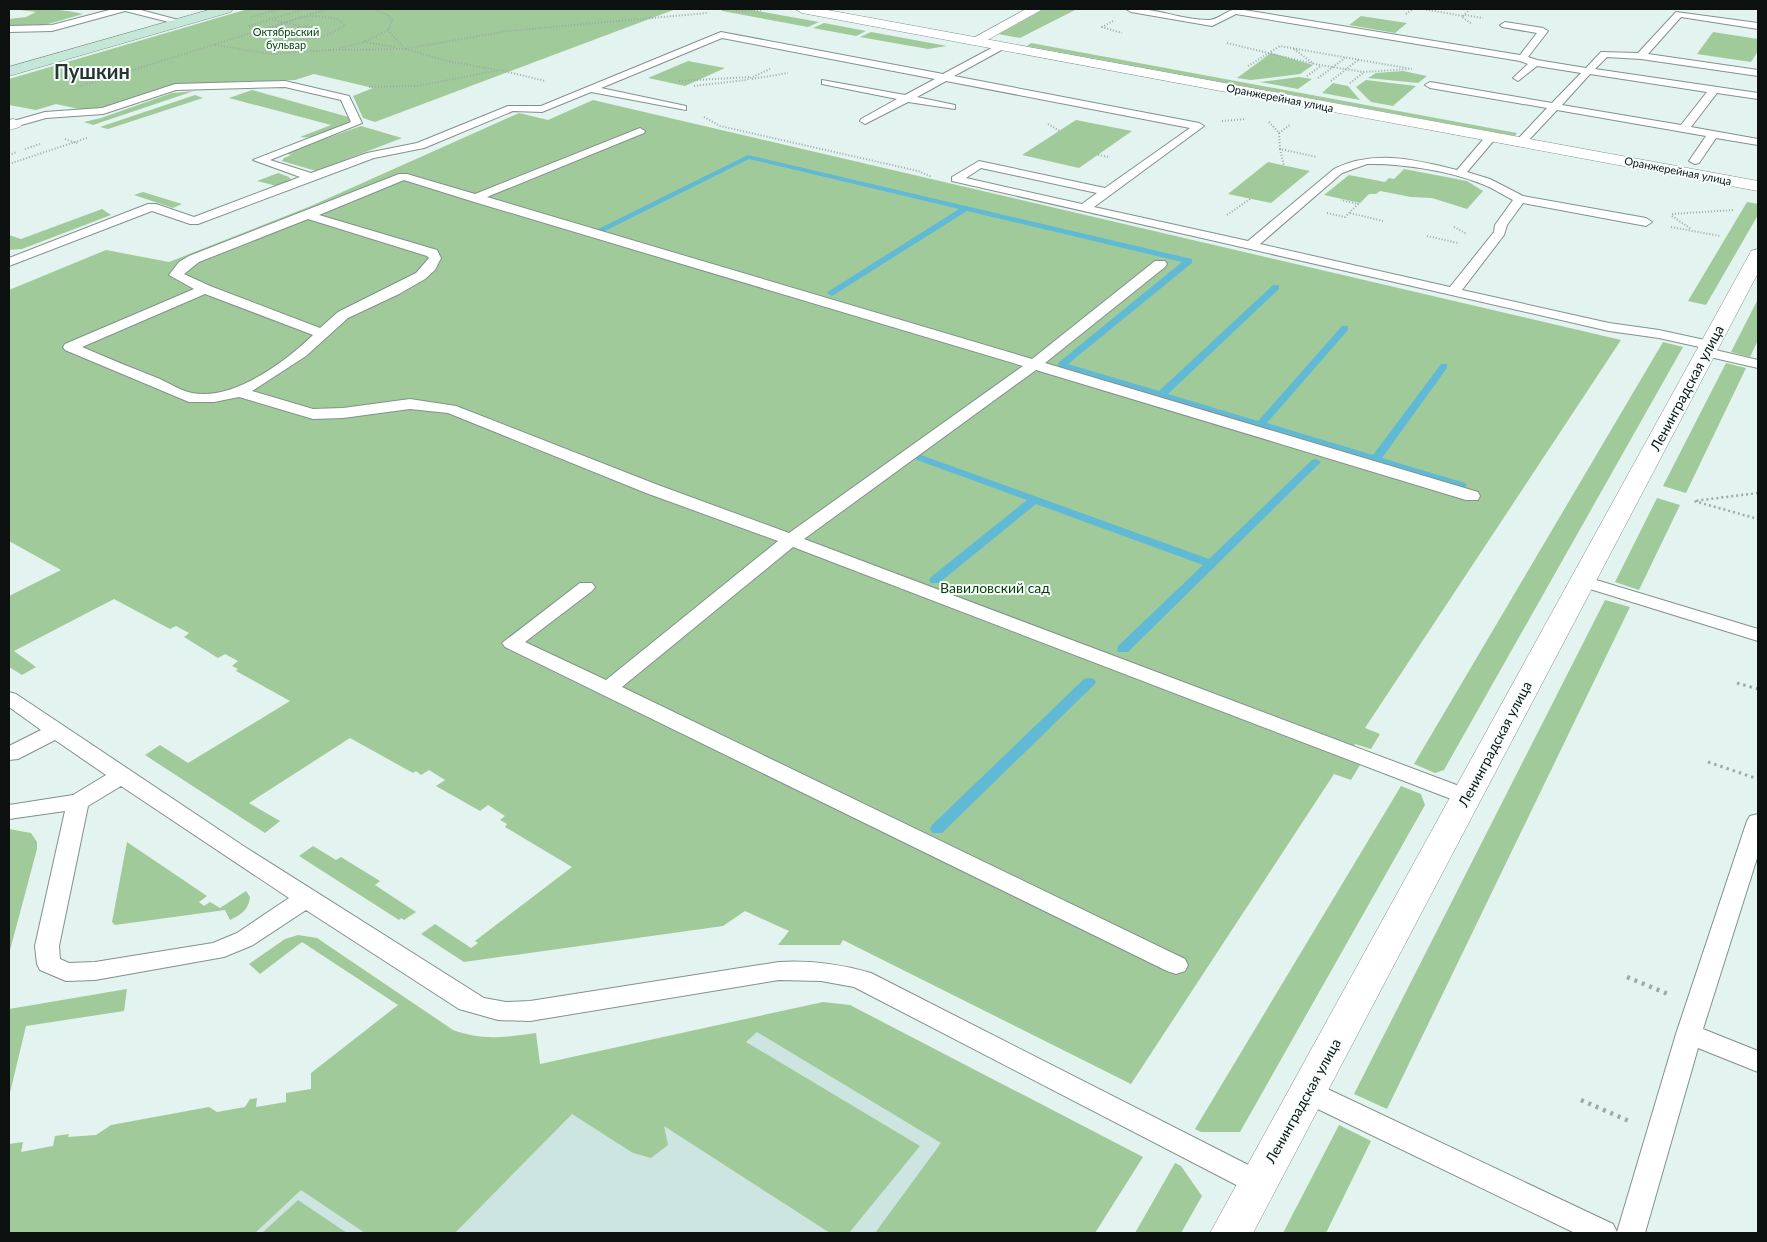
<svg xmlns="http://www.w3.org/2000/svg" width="1767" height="1242" font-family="Lato,sans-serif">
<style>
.built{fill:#cde5e0}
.green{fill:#a1ca9a}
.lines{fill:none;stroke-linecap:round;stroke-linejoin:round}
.stream{fill:#60bad6;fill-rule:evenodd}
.service-casing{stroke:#82918d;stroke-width:2}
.minor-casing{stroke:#82918d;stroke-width:1}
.tertiary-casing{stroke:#82918d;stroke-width:1}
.secondary-casing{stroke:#82918d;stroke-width:1}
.path-far3{stroke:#9eaaa7;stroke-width:2;stroke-dasharray:1 2;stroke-linecap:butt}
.path-far2{stroke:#9eaaa7;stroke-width:2.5;stroke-dasharray:2 3;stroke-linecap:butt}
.path-far1{stroke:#9eaaa7;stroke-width:3;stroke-dasharray:2.5 4;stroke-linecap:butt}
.path{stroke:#9eaaa7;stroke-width:4.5;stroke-dasharray:3 5;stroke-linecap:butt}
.service{fill:#fff;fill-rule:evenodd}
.minor{fill:#fff;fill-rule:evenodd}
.tertiary{fill:#fff;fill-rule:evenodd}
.secondary{fill:#c4e7d8;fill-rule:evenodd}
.labels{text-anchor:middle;stroke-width:4;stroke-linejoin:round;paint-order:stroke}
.far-park-label{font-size:11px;fill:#0b3d03;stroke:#f5fefc}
.far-street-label{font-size:11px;fill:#0c1110;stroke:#f5fefc}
.street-label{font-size:14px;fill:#0c1110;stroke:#f5fefc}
.park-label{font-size:14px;fill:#0b3d03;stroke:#f5fefc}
.far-town-label{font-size:20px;font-weight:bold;fill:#283431;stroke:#f5fefc}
</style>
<rect width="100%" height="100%" fill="#e3f3ef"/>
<!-- built -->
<path class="built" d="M 828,1010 L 1070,1233 L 9,1233 L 9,1184 Z"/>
<!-- green -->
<path class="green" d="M 11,9 C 36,9 59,8 83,14 L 45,25 L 9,25 L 9,19 L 26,17 L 36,12 Z
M 248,9 L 676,9 L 375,122 L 363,118 L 353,96 L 373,88 L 314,74 L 295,80 L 176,84 L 100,108 L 83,110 L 56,104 L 36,110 L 9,105 L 9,79 Z
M 722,9 L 747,9 L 819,22 L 808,27 L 722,11 Z
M 1044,9 L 1077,9 L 1020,38 L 998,34 Z
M 1361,16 L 1407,23 L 1395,33 L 1349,25 Z
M 824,23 L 866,31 L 856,36 L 813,28 Z
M 871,32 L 947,46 L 928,49 L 860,37 Z
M 1713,32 L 1758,39 L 1758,51 L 1751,62 L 1697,54 Z
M 1031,43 L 1517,133 L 1515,136 L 1027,46 Z
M 1271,53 L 1313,65 L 1300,74 L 1251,80 L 1237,78 Z
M 688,61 L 725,68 L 685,86 L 648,78 Z
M 1403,71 L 1427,76 L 1418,83 L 1368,78 L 1376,73 Z
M 1299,77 L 1312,79 L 1298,89 L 1260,82 Z
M 1366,80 L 1416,86 L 1393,106 L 1371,102 L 1356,87 Z
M 1333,83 L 1348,86 L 1360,100 L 1322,93 Z
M 252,90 L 352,118 C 345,128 313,140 300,137 L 331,125 L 229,98 Z
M 194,91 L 93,125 L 84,122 L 101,118 L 172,93 Z
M 195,95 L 203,98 L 108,129 L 100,127 Z
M 593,100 L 1621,340 L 1365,728 L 1380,734 L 1371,749 L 1355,744 L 1345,759 L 1360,765 L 1351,780 L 1334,774 L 1131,1084 L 843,940 L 840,945 L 778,945 L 789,931 L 745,911 L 723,926 L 464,962 L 421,934 L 435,924 L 471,948 L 478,943 L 475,941 L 572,867 L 505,827 L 507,824 L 500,820 L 505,816 L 488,805 L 480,811 L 436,786 L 445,780 L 429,770 L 421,775 L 416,771 L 413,773 L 350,738 L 249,803 L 280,821 L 265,833 L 145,755 L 160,745 L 188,763 L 290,701 L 236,671 L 238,669 L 232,666 L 238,661 L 225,654 L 218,658 L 184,637 L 189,633 L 176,626 L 170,629 L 114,599 L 14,651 L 36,667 L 22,675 L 9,667 L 9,596 L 61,570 L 9,541 L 9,290 L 106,250 L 169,262 L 311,206 L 519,113 L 548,120 Z
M 1076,120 L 1132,131 L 1079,168 L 1022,155 Z
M 361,126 L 402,138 L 316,171 L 282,161 L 284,158 L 291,155 L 285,153 Z
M 1268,162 L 1310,171 L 1271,203 L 1228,194 Z
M 1404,169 L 1467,181 L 1483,191 L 1467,209 L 1432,198 L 1411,197 L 1380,191 L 1376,194 L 1369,194 L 1360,203 L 1324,195 L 1349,175 L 1385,182 L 1389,178 L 1394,179 Z
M 278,173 L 289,177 L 291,180 L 277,186 L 257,181 Z
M 143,192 L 182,204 L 173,208 L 134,195 Z
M 1747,202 L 1758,204 L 1758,215 L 1706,305 L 1688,301 Z
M 102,209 L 111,215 L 22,249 L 9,250 L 9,235 L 21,239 Z
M 1758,299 L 1758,340 L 1750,357 L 1731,352 Z
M 1663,342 L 1683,347 L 1444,770 L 1435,773 L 1414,764 Z
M 1726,363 L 1746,368 L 1686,493 L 1663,486 Z
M 1657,498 L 1680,505 L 1639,590 L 1615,582 Z
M 1605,600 L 1630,607 L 1387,1109 L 1354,1094 Z
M 1401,786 L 1421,794 L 1425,805 L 1240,1132 L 1201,1132 L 1195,1129 Z
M 9,829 L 31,833 L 37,842 L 37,849 L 9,954 Z
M 127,842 L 207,896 L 199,902 L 204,906 L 210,902 L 220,908 L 246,891 L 250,897 C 249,909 241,915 230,920 L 225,910 L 115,925 L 112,922 Z
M 313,846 L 336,860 L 341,857 L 380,881 L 375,885 L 416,912 L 404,920 L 401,918 L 399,920 L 299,856 Z
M 298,935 L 317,938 L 453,1030 C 482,1041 506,1037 536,1033 L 540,1064 L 823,1002 L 850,1005 L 1143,1157 L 1095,1233 L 875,1233 L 941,1143 L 757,1032 L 746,1042 L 920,1146 L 849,1233 L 830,1233 L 664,1126 L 668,1145 L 651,1158 L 633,1153 L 572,1114 L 455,1233 L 365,1233 L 301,1190 L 255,1233 L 9,1233 L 9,1144 L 23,1142 L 21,1152 L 53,1146 L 55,1136 L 69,1134 L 68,1137 L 96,1135 L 111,1125 L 209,1107 L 217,1112 L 245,1107 L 250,1099 L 257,1098 L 256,1107 L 286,1102 L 286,1093 L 311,1089 L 311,1073 L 398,1005 L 302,942 L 260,974 L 249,964 L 285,939 Z
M 127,989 L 124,1011 L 26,1026 L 9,1097 L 9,1009 Z
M 1339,1125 L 1371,1141 L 1326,1233 L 1283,1233 Z
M 1175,1163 L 1181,1166 L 1202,1196 L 1181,1233 L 1135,1233 Z
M 298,1200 L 347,1233 L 262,1233 Z"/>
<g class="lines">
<!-- stream -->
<path class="stream" d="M 748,155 L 1192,259 L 1192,263 L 1068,364 L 1159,391 L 1273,285 L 1279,285 L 1279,289 L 1168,394 L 1258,421 L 1342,326 L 1348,326 L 1348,330 L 1267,423 L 1373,455 L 1441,364 L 1447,364 L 1447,368 L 1382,458 L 1465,483 L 1467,485 L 1465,487 L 1457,487 L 1058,367 L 1058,363 L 1182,262 L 967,211 L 832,296 L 827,293 L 829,291 L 959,209 L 749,159 L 603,232 L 596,230 Z
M 921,455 L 1209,559 L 1312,460 L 1316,459 L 1321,462 L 1128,652 L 1118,652 L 1117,649 L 1118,646 L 1203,565 L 1036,504 L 939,583 L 931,583 L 929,580 L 931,577 L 1027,500 L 917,460 L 916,458 L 917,456 Z
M 1089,678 L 1094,679 L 1096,682 L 1094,685 L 942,833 L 932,833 L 930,829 L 932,825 L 1084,679 Z"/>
<defs>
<path id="service" d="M 113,9 L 137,9 L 186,22 L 181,25 L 125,11 L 52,31 L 9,32 L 9,26 L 52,25 Z
M 1126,9 C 1154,7 1181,20 1209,20 C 1219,20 1227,9 1238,9 L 1520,55 L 1537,33 L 1502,27 L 1500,25 L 1505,22 L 1543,28 L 1548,31 L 1528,57 L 1537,60 L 1586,68 L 1601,52 L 1638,53 L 1676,12 L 1758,23 L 1758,29 L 1681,17 L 1648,54 L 1758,70 L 1758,76 L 1641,59 L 1607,57 L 1595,69 L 1758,93 L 1758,99 L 1717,93 L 1691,127 L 1758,139 L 1758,145 L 1716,138 L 1699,163 L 1695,164 L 1689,161 L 1706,136 L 1557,110 L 1525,144 L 1521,145 L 1515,142 L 1547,108 L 1430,88 L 1425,85 L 1430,82 L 1552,103 L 1581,73 L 1537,66 L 1518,81 L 1513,78 L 1528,64 L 1520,61 L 1236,14 L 1212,26 L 1131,12 ZM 1590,74 L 1707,92 L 1681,125 L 1562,105 Z
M 721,32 L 943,74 L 999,44 L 1005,44 L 1005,48 L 954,76 L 1199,123 L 1204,126 L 1094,207 L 1248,241 L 1334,169 C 1375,149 1415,160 1457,170 L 1487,135 L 1495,135 L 1495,139 L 1467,172 L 1490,179 L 1523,196 L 1646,218 L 1652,222 L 1646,226 L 1523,203 L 1507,225 L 1504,235 L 1462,290 L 1609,323 L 1659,330 L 1714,342 L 1716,345 L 1711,349 L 1758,360 L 1758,368 L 1701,355 L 1699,352 L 1704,348 L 1659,338 L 1609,331 L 952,181 L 952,177 L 979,161 L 1105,188 L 1190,128 L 946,81 L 917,97 L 955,105 L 955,109 L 908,102 L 865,124 L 860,121 L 861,119 L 897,99 L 822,84 L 822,80 L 905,95 L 935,79 L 722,38 L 601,88 L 686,106 L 686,110 L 591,92 L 542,112 L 513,111 L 424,148 L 374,158 L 198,224 L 190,224 L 152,211 L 9,266 L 9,258 L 148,204 L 156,204 L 194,217 L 300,177 L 253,160 L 351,122 L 341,100 L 285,87 L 176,90 L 103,114 L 46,118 L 14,127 L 9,124 L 10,122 L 45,112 L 102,108 L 175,84 L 285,81 L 349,96 L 362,123 L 270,160 L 311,173 L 367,153 L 417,143 L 508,106 L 541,106 ZM 1367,164 C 1400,163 1451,171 1482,184 C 1493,188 1503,195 1513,200 L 1495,225 L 1494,232 L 1450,287 L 1260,244 L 1342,173 ZM 981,168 L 1097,193 L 1082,204 L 966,178 Z
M 640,128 L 645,131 L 644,133 L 487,197 L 1032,359 L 1155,261 L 1165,261 L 1167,264 L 1165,267 L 1045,363 L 1478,492 L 1480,496 L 1478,500 L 1466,500 L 1036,370 L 804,539 L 1475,792 L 1478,797 L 1475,802 L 1467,804 L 1459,802 L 793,547 L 622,687 L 1185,959 L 1188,965 L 1185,971 L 1176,974 L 1167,971 L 505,647 L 502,643 L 580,583 L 592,583 L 595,587 L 592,591 L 525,642 L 606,680 L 778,541 L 646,493 L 448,413 L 410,409 L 343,418 L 313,419 L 239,397 L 214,402 L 189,402 L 65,350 L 63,347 L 65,344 L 194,289 L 169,275 L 179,262 L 189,256 L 399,174 L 407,174 L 475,194 ZM 404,180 L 471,201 L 1023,366 L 789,533 L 658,485 L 456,406 L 410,399 L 343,408 L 313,409 L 252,391 L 306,356 L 348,318 L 399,294 L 425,279 L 435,270 L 441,258 L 437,250 L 319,215 ZM 308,219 L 427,256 L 429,258 L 416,273 L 338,312 L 320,328 L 210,286 L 184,274 L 199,262 ZM 205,294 L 313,335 C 285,362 233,401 192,393 C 182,391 170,384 160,379 C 134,369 108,358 82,347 Z
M 1583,576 L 1758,629 L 1758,641 L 1577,585 L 1574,581 L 1577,577 Z
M 9,692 L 16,694 L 245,847 L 484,998 L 506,1002 L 530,1001 L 779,962 C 811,960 840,964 871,973 L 1268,1175 L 1272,1183 L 1268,1191 L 1258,1195 L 1248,1191 L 854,987 L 821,981 L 779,980 L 530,1021 L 498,1020 L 459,1009 L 306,910 L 253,945 L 224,957 L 95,980 L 66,981 L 40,970 L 37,964 L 35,946 L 65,811 L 9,819 L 9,805 L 73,795 L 106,775 L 55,740 L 18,759 L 9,760 L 9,746 L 41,730 L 9,707 ZM 121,786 L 289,898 L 237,933 L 213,943 L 95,962 L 69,963 L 60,959 L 59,946 L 88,806 Z
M 1758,814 L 1758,855 L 1703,1029 L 1758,1051 L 1758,1072 L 1698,1048 L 1645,1233 L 1575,1233 L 1299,1100 L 1295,1092 L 1299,1084 L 1308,1081 L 1317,1084 L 1613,1224 L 1617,1232 L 1676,1034 L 1747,821 L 1750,816 Z"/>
<path id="minor" d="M 1026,9 L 1043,9 L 980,44 L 975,45 L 968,41 Z
M 14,119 L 22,124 L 20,127 L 9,130 L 9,120 Z"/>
<path id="tertiary" d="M 795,9 L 822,9 L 1758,181 L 1758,191 L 802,13 Z
M 1758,249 L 1758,273 L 1253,1233 L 1210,1233 L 1749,255 L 1751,251 Z"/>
<path id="secondary" d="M 212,9 L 233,9 L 231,12 L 9,76 L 9,67 Z"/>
</defs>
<!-- service casing -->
<use href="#service" class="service-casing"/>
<!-- minor casing -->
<use href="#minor" class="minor-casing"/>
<!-- tertiary casing -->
<use href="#tertiary" class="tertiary-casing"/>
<!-- secondary casing -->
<use href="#secondary" class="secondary-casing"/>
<!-- path-far3 -->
<path class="path-far3" d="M 1423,9 L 1463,16
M 1470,9 L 1462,17 L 1472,24
M 736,11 L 761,10
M 1406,14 L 1413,9
M 1465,15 L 1483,18
M 316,16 L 338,19 L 345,25 C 323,42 289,43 264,33 L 263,30 L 302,17 Z
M 251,17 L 280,9
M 269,19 L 300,26
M 1113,21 L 1102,27 L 1122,33
M 249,26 L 304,9
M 249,26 L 262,29
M 305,26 L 312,27 L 298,28 Z
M 388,30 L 404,48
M 364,42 L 395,47
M 1227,43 L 1314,64
M 215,45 L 271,54 L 330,50
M 339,48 L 364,42 L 388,30 L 392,20 L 388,15 L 373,9
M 406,49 L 447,61 L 497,70
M 1294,49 L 1314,64 L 1363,72 L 1410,69
M 330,50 L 404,49 L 508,31 L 707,13
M 1248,66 L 1280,46 L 1412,69
M 1307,76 L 1321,66
M 1318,78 L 1345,58
M 752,79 L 788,73
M 679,81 L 750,77
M 1331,81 L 1358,60
M 1350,83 L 1363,73
M 694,86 L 746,80 L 770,69
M 78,87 L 328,9
M 369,87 L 417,86 L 500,70 L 545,81
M 704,117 L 720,126 L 918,171 L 932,177
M 1222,121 L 1246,119
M 1269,122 L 1279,133 L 1280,149 L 1317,157
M 1048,124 L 1060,131
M 1279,133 L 1290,125
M 65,139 L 79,144
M 25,149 L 40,144
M 1280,149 L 1284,166
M 9,155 L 17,152
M 1098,155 L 1110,157
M 9,164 L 87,138
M 1327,213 L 1345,217 L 1358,204 L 1341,200
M 1350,213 L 1383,221
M 1672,214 L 1733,210
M 1227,215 L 1250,199
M 1672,216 L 1691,229
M 1454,227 L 1467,234
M 1671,227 L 1720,236
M 1427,236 L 1458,243"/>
<!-- path-far2 -->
<path class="path-far2" d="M 1758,493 L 1694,501 L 1758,519"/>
<!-- path-far1 -->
<path class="path-far1" d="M 1737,683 L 1758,689
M 1708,762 L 1758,779"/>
<!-- path -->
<path class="path" d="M 1627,977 L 1668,994
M 1581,1100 L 1629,1121"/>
<!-- service -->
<use href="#service" class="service"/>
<!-- minor -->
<use href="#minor" class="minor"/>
<!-- tertiary -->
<use href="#tertiary" class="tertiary"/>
<!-- secondary -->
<use href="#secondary" class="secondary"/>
</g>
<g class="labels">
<!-- far-park labels -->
<g class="far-park-label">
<text x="286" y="36">Октябрьский<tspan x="286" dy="13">бульвар</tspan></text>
</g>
<!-- far-street labels -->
<g class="far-street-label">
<text transform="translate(1280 98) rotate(11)" y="4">Оранжерейная улица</text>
<text transform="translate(1678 171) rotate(11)" y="4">Оранжерейная улица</text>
</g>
<!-- street labels -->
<g class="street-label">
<text transform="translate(1687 388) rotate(-62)" y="5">Ленинградская улица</text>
<text transform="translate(1495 744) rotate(-62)" y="5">Ленинградская улица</text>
<text transform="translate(1303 1101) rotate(-61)" y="5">Ленинградская улица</text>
</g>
<!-- park labels -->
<g class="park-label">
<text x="995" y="593">Вавиловский сад</text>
</g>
<!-- far-town labels -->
<g class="far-town-label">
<text x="92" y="79">Пушкин</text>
</g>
</g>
<!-- border -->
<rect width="1767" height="1242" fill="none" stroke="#0c1110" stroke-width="20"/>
</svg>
